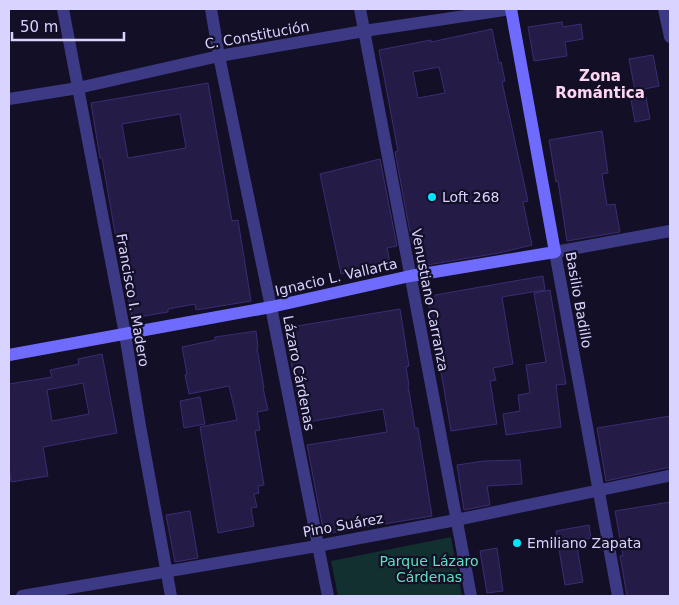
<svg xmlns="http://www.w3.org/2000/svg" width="679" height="605" font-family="'DejaVu Sans',sans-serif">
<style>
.green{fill:#12302f}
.building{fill:#241b47;stroke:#3b2d73;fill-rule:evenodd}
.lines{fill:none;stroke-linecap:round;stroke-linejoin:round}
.minor{stroke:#3d3a85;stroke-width:12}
.tertiary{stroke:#3d3a85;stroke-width:12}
.secondary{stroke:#6f6bff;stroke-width:12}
.poi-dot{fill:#00e5ff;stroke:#130f26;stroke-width:2}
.labels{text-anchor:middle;stroke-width:4.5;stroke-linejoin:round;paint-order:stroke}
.street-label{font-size:14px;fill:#d9d4ff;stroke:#130f26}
.poi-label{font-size:14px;fill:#d9d4ff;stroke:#130f26;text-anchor:start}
.park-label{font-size:14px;fill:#5fe0c0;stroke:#130f26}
.neighbourhood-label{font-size:15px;font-weight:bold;fill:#ffd6f0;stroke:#130f26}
</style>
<rect width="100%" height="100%" fill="#130f26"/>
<!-- green -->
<path class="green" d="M 451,537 L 462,596 L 338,596 L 331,561 Z"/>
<!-- building -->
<path class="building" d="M 562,22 L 563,27 L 581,24 L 583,39 L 565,42 L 567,56 L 534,61 L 528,27 Z
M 492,29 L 499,63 L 501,62 L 505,81 L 502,82 L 528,201 L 523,202 L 532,245 L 499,253 L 421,266 L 416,242 L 412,243 L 395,152 L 398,151 L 379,50 L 431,40 L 431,42 ZM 439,67 L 445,93 L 418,98 L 413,72 Z
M 653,55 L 659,86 L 635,91 L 629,59 Z
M 208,83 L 232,221 L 238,220 L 251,301 L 196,310 L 195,304 L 168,309 L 168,312 L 132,318 L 124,273 L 122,273 L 102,158 L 100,158 L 91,103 ZM 180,114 L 186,148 L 128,158 L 122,124 Z
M 646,97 L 650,119 L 635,122 L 631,100 Z
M 602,131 L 608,173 L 602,174 L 607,205 L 615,204 L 620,232 L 567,241 L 558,181 L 556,182 L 549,140 Z
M 380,159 L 397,246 L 387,248 L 390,263 L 341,274 L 320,174 Z
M 543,276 L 545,290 L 502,297 L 513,364 L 493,368 L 496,380 L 490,381 L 497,424 L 451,431 L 444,389 L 429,306 L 435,295 Z
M 550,290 L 566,384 L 556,385 L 561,427 L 506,435 L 503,414 L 520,411 L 518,395 L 530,393 L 526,365 L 546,362 L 534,293 Z
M 400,309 L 409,366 L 406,367 L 409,385 L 408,385 L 415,428 L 418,428 L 432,516 L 324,534 L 307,445 L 387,432 L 383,409 L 302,423 L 285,328 Z
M 256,331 L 258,347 L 257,348 L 264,388 L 263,388 L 268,410 L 257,412 L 260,430 L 255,431 L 264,485 L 258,486 L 259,493 L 254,494 L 257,507 L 251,508 L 254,526 L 218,533 L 200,427 L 237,420 L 229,386 L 189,394 L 185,375 L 187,374 L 182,347 L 215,340 L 215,337 Z
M 102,354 L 117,433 L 43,447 L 48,476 L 11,482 L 9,465 L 9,384 L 52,377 L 50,370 L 79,364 L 78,359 ZM 83,383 L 89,414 L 52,421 L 47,390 Z
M 200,397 L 205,424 L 184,428 L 180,401 Z
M 670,416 L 670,468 L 666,468 L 606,481 L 597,428 Z
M 520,460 L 522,484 L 487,486 L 490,505 L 464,510 L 457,465 L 484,461 Z
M 670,502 L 670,596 L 627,596 L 620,556 L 623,556 L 615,511 Z
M 190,511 L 198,558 L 175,562 L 166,515 Z
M 589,525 L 591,538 L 576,541 L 583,582 L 565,585 L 556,531 Z
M 497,548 L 503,591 L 487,593 L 480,551 Z"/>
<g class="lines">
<!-- minor -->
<path class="minor" d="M 63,9 L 125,334 L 140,426 L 171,596
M 211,9 L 219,56 L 271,307 L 328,596
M 664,9 L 670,37
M 9,99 L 78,88 L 219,56 L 364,31 L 512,9
M 555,252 L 670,231
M 22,596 L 317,546 L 456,520 L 668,476"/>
<!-- tertiary -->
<path class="tertiary" d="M 360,9 L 471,596
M 555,252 L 618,596"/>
<!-- secondary -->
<path class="secondary" d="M 9,355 L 271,307 L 410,276 L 555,252 L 511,9"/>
</g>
<!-- markers -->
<g class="poi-dot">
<circle cx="432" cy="197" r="5"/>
<circle cx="517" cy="543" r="5"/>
</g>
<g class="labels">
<!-- street labels -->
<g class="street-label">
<text transform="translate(257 35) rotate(-10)" y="5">C. Constitución</text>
<text transform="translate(336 277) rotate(-13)" y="5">Ignacio L. Vallarta</text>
<text transform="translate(133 300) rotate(80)" y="5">Francisco I. Madero</text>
<text transform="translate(430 300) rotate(79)" y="5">Venustiano Carranza</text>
<text transform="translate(579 300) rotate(80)" y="5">Basilio Badillo</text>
<text transform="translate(299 373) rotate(79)" y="5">Lázaro Cárdenas</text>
<text transform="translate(343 525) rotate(-10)" y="5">Pino Suárez</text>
</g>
<!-- poi labels -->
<g class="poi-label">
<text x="442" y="202">Loft 268</text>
<text x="527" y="548">Emiliano Zapata</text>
</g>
<!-- park labels -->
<g class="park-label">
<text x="429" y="566">Parque Lázaro<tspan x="429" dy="16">Cárdenas</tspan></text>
</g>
<!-- neighbourhood labels -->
<g class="neighbourhood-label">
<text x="600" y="81">Zona<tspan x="600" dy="17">Romántica</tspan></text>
</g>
</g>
<!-- border -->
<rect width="679" height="605" fill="none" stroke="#d9d4ff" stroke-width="20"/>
<!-- scale -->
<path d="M12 32v8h112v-8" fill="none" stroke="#d9d4ff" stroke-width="2.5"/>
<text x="20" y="32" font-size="15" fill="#d9d4ff" stroke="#130f26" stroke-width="4" paint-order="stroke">50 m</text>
</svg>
